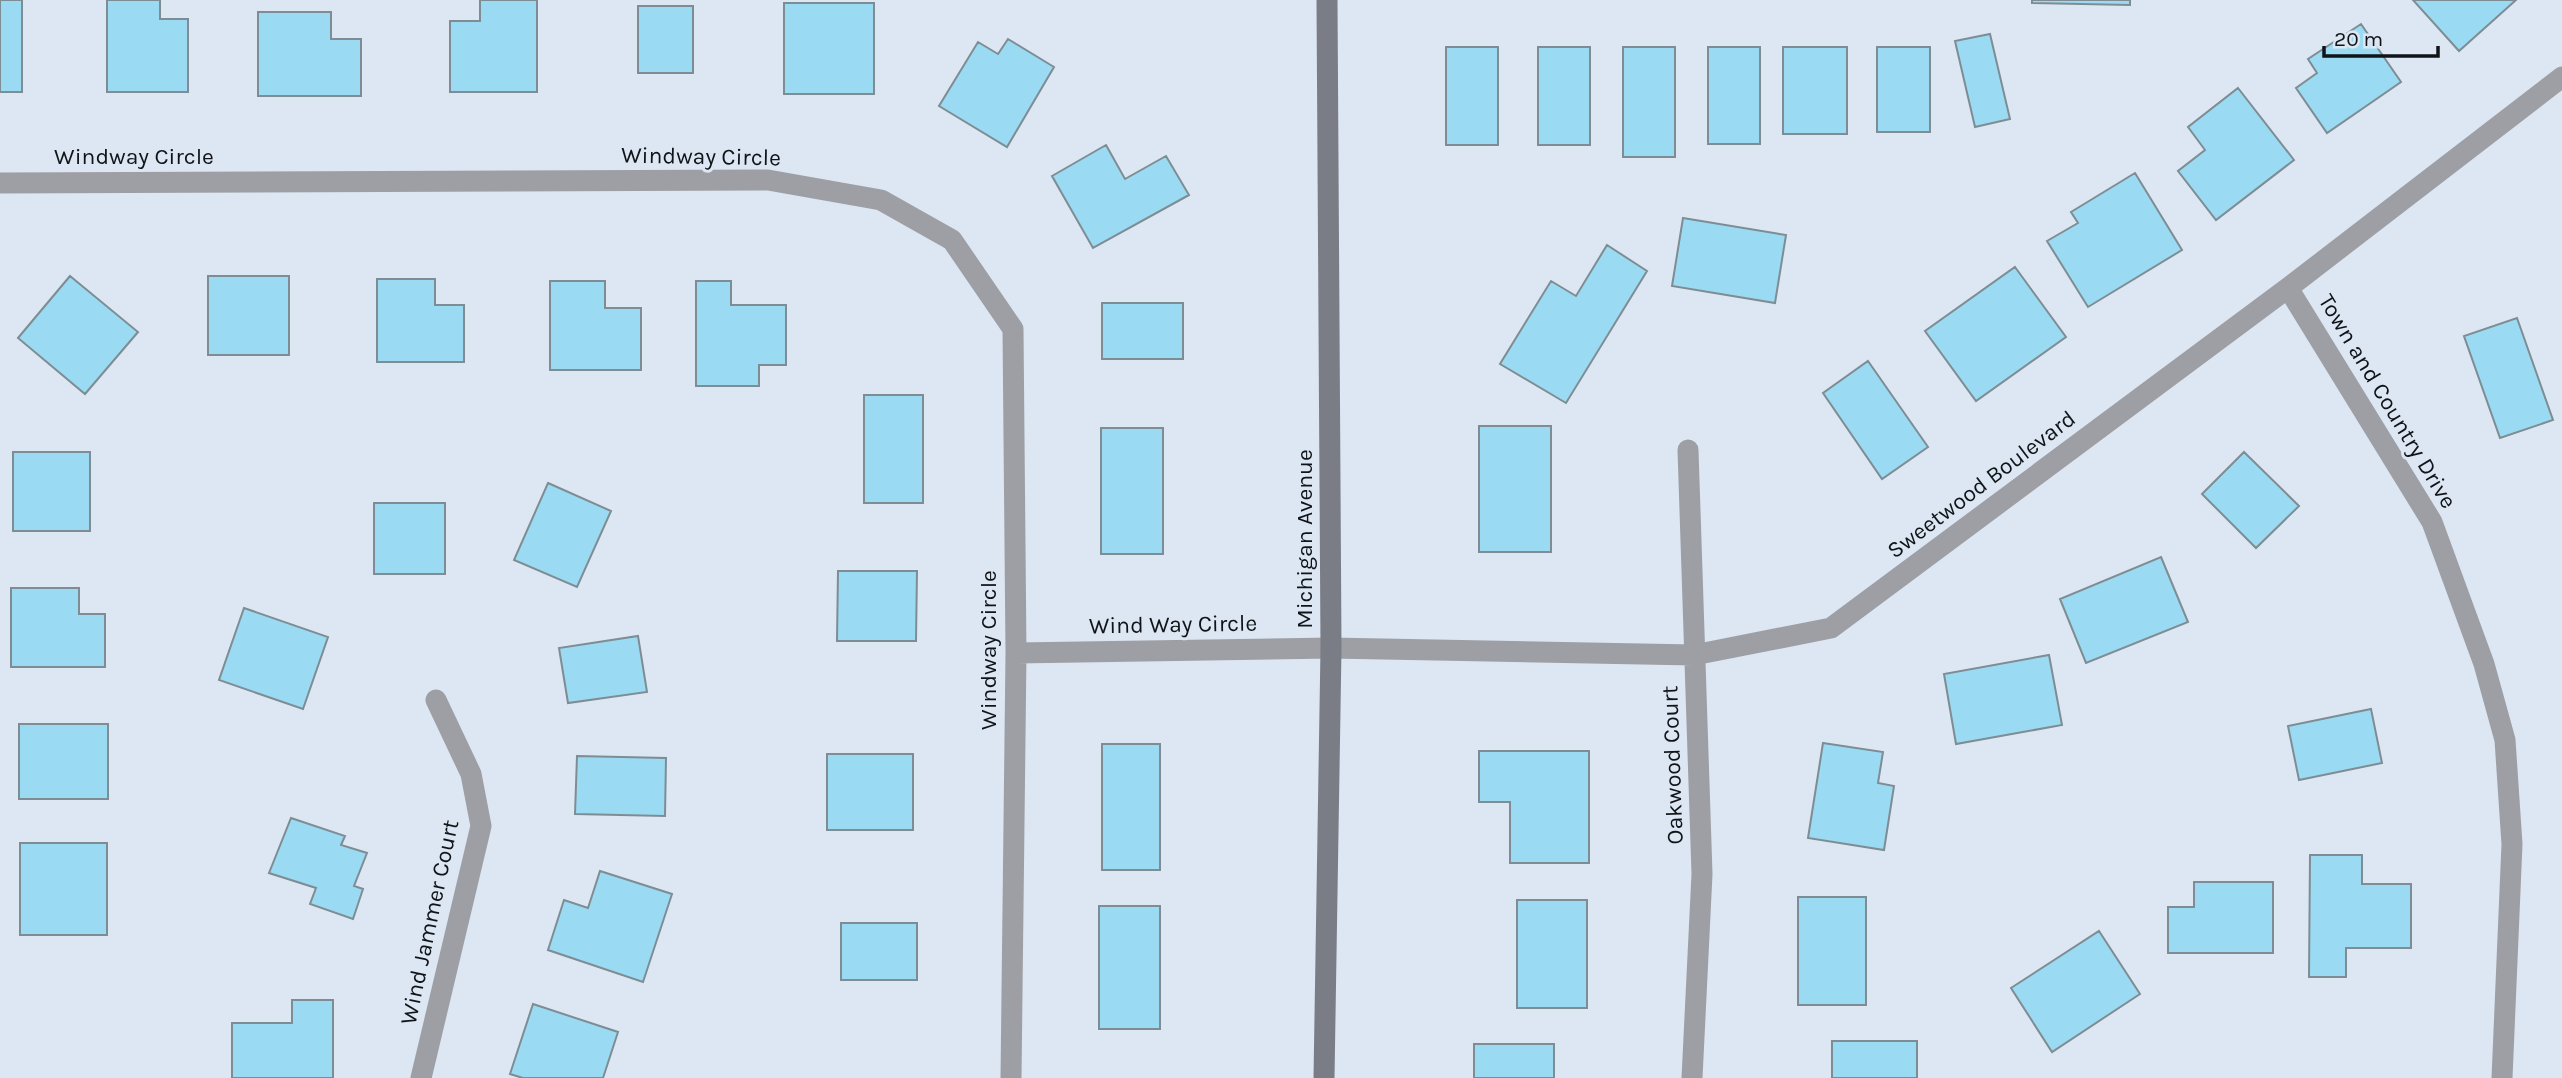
<svg xmlns="http://www.w3.org/2000/svg" width="2562" height="1078" font-family="Karla,sans-serif">
<style>
.building{fill:#9adbf3;stroke:#7e8d93;stroke-width:2}
.lines{fill:none;stroke-linecap:round;stroke-linejoin:round}
.minor{stroke:#9e9fa5;stroke-width:21}
.secondary{stroke:#7b7d86;stroke-width:21}
.labels{text-anchor:middle;stroke-width:6;stroke-linejoin:round;paint-order:stroke}
.street-label{font-size:23px;fill:#101418;stroke:#dce7f3}
</style>
<rect width="100%" height="100%" fill="#dce7f3"/>
<!-- building -->
<path class="building" d="M 0,0 L 22,0 L 22,92 L 0,92 Z
M 107,0 L 160,0 L 160,19 L 188,19 L 188,92 L 107,92 Z
M 480,0 L 537,0 L 537,92 L 450,92 L 450,21 L 480,21 Z
M 2032,0 L 2130,0 L 2130,5 L 2032,3 Z
M 2413,0 L 2516,0 L 2459,51 Z
M 784,3 L 874,3 L 874,94 L 784,94 Z
M 638,6 L 693,6 L 693,73 L 638,73 Z
M 258,12 L 331,12 L 331,39 L 361,39 L 361,96 L 258,96 Z
M 2361,24 L 2401,82 L 2327,133 L 2296,88 L 2317,73 L 2308,59 Z
M 1990,34 L 2010,119 L 1975,127 L 1955,41 Z
M 1008,39 L 1054,67 L 1007,147 L 939,106 L 978,42 L 998,54 Z
M 1446,47 L 1498,47 L 1498,145 L 1446,145 Z
M 1538,47 L 1590,47 L 1590,145 L 1538,145 Z
M 1623,47 L 1675,47 L 1675,157 L 1623,157 Z
M 1708,47 L 1760,47 L 1760,144 L 1708,144 Z
M 1783,47 L 1847,47 L 1847,134 L 1783,134 Z
M 1877,47 L 1930,47 L 1930,132 L 1877,132 Z
M 2238,88 L 2294,160 L 2216,220 L 2178,171 L 2205,150 L 2188,127 Z
M 1106,145 L 1125,179 L 1166,156 L 1189,195 L 1093,248 L 1052,176 Z
M 2135,173 L 2182,250 L 2088,307 L 2047,241 L 2078,223 L 2071,212 Z
M 1683,218 L 1786,235 L 1775,303 L 1672,286 Z
M 1607,245 L 1647,271 L 1566,403 L 1500,364 L 1551,281 L 1576,296 Z
M 2015,267 L 2066,337 L 1976,401 L 1925,331 Z
M 70,276 L 138,332 L 85,394 L 18,338 Z
M 208,276 L 289,276 L 289,355 L 208,355 Z
M 377,279 L 435,279 L 435,305 L 464,305 L 464,362 L 377,362 Z
M 550,281 L 605,281 L 605,308 L 641,308 L 641,370 L 550,370 Z
M 696,281 L 731,281 L 731,305 L 786,305 L 786,365 L 759,365 L 759,386 L 696,386 Z
M 1102,303 L 1183,303 L 1183,359 L 1102,359 Z
M 2517,318 L 2553,420 L 2500,438 L 2464,336 Z
M 1868,361 L 1928,447 L 1882,479 L 1823,393 Z
M 864,395 L 923,395 L 923,503 L 864,503 Z
M 1479,426 L 1551,426 L 1551,552 L 1479,552 Z
M 1101,428 L 1163,428 L 1163,554 L 1101,554 Z
M 13,452 L 90,452 L 90,531 L 13,531 Z
M 2244,452 L 2299,506 L 2256,548 L 2202,494 Z
M 548,483 L 611,511 L 577,587 L 514,560 Z
M 374,503 L 445,503 L 445,574 L 374,574 Z
M 2161,557 L 2188,622 L 2086,663 L 2060,599 Z
M 838,571 L 917,571 L 916,641 L 837,641 Z
M 11,588 L 79,588 L 79,614 L 105,614 L 105,667 L 11,667 Z
M 244,608 L 328,637 L 303,709 L 219,680 Z
M 638,636 L 647,692 L 568,703 L 559,648 Z
M 2049,655 L 2062,725 L 1956,744 L 1944,674 Z
M 2371,709 L 2382,763 L 2299,780 L 2288,726 Z
M 19,724 L 108,724 L 108,799 L 19,799 Z
M 1823,743 L 1883,752 L 1878,783 L 1894,786 L 1884,850 L 1808,838 Z
M 1102,744 L 1160,744 L 1160,870 L 1102,870 Z
M 1479,751 L 1589,751 L 1589,863 L 1510,863 L 1510,802 L 1479,802 Z
M 827,754 L 913,754 L 913,830 L 827,830 Z
M 577,756 L 666,758 L 665,816 L 575,814 Z
M 291,818 L 345,836 L 341,845 L 367,853 L 354,886 L 363,889 L 353,919 L 310,904 L 316,888 L 269,873 Z
M 20,843 L 107,843 L 107,935 L 20,935 Z
M 2310,855 L 2362,855 L 2362,884 L 2411,884 L 2411,948 L 2346,948 L 2346,977 L 2309,977 Z
M 600,871 L 672,894 L 643,982 L 548,950 L 564,900 L 588,908 Z
M 2194,882 L 2273,882 L 2273,953 L 2168,953 L 2168,907 L 2194,907 Z
M 1798,897 L 1866,897 L 1866,1005 L 1798,1005 Z
M 1517,900 L 1587,900 L 1587,1008 L 1517,1008 Z
M 1099,906 L 1160,906 L 1160,1029 L 1099,1029 Z
M 841,923 L 917,923 L 917,980 L 841,980 Z
M 2099,931 L 2140,994 L 2052,1052 L 2011,988 Z
M 292,1000 L 333,1000 L 333,1078 L 232,1078 L 232,1023 L 292,1023 Z
M 533,1004 L 618,1032 L 603,1078 L 523,1078 L 510,1074 Z
M 1832,1041 L 1917,1041 L 1917,1078 L 1832,1078 Z
M 1474,1044 L 1554,1044 L 1554,1078 L 1474,1078 Z"/>
<g class="lines">
<!-- minor -->
<path class="minor" d="M 0,183 L 768,180 L 881,200 L 952,240 L 1013,329 L 1016,653 L 1011,1078
M 2288,288 L 2432,522 L 2484,664 L 2505,740 L 2512,844 L 2502,1078
M 1688,450 L 1702,874 L 1692,1078
M 1016,653 L 1331,648 L 1694,655 L 1831,628 L 2288,288 L 2562,77
M 421,1078 L 481,826 L 471,774 L 436,700"/>
<!-- secondary -->
<path class="secondary" d="M 1324,1078 L 1331,648 L 1327,0"/>
</g>
<g class="labels">
<!-- street labels -->
<g class="street-label">
<text x="134" y="164">Windway Circle</text>
<text transform="translate(701 156) rotate(1)" y="8">Windway Circle</text>
<text transform="translate(2388 401) rotate(59)" y="8">Town and Country Drive</text>
<text transform="translate(1981 484) rotate(-37)" y="8">Sweetwood Boulevard</text>
<text transform="translate(1304 539) rotate(-90)" y="8">Michigan Avenue</text>
<text transform="translate(1173 624) rotate(-1)" y="8">Wind Way Circle</text>
<text transform="translate(988 650) rotate(-90)" y="8">Windway Circle</text>
<text transform="translate(1672 765) rotate(-92)" y="8">Oakwood Court</text>
<text transform="translate(429 922) rotate(-78)" y="8">Wind Jammer Court</text>
</g>
</g>
<!-- scale -->
<path d="M2324 46v10h114v-10" fill="none" stroke="#101418" stroke-width="3.5"/>
<text x="2334" y="46" font-size="21" fill="#101418" stroke="#dce7f3" stroke-width="5" paint-order="stroke">20 m</text>
</svg>
